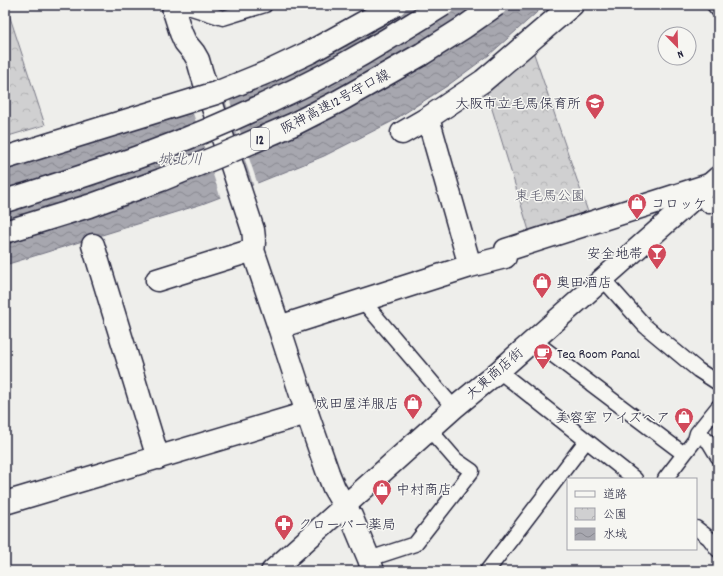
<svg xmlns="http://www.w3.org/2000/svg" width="723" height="576" font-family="Dekko,'Klee One',sans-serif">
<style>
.park{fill:url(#park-crowns);stroke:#797986}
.water{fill:url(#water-waves);stroke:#727281}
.pier{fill:#eeeeeb}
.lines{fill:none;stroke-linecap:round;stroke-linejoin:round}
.service-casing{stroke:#22223b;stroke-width:17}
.pedestrian-casing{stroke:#22223b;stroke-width:24}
.minor-casing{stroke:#22223b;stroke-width:25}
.tertiary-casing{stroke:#22223b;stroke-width:25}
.service{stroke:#f6f6f2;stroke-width:14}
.pedestrian{stroke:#f6f6f2;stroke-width:21}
.minor{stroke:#f6f6f2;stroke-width:22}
.tertiary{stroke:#f6f6f2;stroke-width:22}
.motorway-bridge-casing{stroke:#22223b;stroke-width:25;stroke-linecap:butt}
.motorway-bridge{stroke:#f6f6f2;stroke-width:22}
.labels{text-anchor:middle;stroke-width:3;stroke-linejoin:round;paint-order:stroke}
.shield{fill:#f6f6f2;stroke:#626272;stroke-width:1}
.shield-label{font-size:13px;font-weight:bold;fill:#22223b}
.street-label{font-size:14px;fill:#22223b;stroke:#f6f6f2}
.poi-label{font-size:14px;fill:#22223b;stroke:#f6f6f2;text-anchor:start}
.park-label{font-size:14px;fill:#565668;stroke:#f6f6f2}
.water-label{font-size:15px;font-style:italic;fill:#575769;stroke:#f6f6f2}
</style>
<defs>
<pattern id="park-crowns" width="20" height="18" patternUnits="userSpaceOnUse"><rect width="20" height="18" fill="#d0d0d1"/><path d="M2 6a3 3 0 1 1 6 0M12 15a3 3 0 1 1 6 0" fill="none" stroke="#b2b2b4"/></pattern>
<pattern id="water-waves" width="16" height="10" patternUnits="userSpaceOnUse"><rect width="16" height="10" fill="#a7a7af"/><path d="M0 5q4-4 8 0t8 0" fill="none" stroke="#888890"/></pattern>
</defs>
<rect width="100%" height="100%" fill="#eeeeeb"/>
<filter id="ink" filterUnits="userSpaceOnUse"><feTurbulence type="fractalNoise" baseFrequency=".025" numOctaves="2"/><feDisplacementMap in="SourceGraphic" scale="8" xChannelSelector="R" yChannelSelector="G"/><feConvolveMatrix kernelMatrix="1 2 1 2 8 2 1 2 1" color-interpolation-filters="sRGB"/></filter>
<g filter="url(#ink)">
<!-- park -->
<path class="park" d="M 5,5 L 6,5 L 45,125 L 5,137 Z
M 532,48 L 589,215 L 530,234 L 485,86 Z"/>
<!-- water -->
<path class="water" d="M 396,5 L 545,5 L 489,55 L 447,86 L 391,122 L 324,156 L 250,186 L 202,204 L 5,265 L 5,160 L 222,93 Z"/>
<!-- pier -->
<path class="pier" d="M 226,89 L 258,185 L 254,187 L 222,91 Z
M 215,93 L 246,190 L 221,199 L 189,101 Z"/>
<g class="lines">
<defs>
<path id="service" d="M 714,5 L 718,10
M 174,11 L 188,7 L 223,18 L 265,5
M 697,195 L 709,206 L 718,203
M 603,279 L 645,326 L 698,370 L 718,383
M 362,300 L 454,408
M 533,340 L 684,454
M 499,371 L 635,479
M 697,433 L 709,442 L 718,457
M 665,479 L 695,440 L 697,433 L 718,407
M 696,528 L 709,538 L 718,550
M 369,559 L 415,544 L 472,471 L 456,460 L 430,430
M 487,571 L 586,441"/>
<path id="pedestrian" d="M 272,571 L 454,408 L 499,371 L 718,177"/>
<path id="minor" d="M 174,11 L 181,33 L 185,42 L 194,53 L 198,60 L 202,74 L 253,230 C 254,237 255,243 253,250 L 279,327 L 470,266 L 505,257 L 506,250 L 709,185
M 428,118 L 470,266
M 402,133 L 428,118 L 483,81 L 572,5
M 93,245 L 158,458
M 157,280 L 253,250
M 5,503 L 307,413"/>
<path id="tertiary" d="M 173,5 L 174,11
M 279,327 L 307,413 L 328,473 L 334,488 L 345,507 L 351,516 L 369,559 L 373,571"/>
</defs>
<!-- service casing -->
<use href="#service" class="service-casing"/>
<!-- pedestrian casing -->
<use href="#pedestrian" class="pedestrian-casing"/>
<!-- minor casing -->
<use href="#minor" class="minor-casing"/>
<!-- tertiary casing -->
<use href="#tertiary" class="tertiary-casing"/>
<!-- service -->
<use href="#service" class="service"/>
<!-- pedestrian -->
<use href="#pedestrian" class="pedestrian"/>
<!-- minor -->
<use href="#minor" class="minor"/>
<!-- tertiary -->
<use href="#tertiary" class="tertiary"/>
<defs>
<path id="motorway-bridge" d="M 5,158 L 216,93 L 270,71 L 312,51 L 395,5
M 5,201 C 53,186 101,171 149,153 C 193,137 237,118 280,97 C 337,71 390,38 443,5
M 5,232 L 89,206 L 161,180 L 229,152 L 294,124 L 339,101 L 422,54 L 463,28 L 496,5"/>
</defs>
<!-- motorway-bridge casing -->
<use href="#motorway-bridge" class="motorway-bridge-casing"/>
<!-- motorway-bridge -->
<use href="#motorway-bridge" class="motorway-bridge"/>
</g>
</g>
<!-- icons -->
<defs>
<symbol id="school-pin" viewBox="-11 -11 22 30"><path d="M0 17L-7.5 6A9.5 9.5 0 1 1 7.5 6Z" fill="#d1495b" stroke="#f6f6f2"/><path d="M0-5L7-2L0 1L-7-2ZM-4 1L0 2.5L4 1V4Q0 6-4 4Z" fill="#fff"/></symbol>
<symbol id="shop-pin" viewBox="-11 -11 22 30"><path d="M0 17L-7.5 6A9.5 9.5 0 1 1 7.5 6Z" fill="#d1495b" stroke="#f6f6f2"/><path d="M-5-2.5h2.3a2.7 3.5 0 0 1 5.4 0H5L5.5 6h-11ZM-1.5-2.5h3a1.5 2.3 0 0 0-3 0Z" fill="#fff"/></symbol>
<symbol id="bar-pin" viewBox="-11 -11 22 30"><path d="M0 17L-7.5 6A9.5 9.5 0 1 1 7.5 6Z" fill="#d1495b" stroke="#f6f6f2"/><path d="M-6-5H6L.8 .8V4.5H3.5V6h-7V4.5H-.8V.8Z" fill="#fff"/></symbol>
<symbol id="cafe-pin" viewBox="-11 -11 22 30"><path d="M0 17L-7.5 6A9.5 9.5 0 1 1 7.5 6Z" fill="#d1495b" stroke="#f6f6f2"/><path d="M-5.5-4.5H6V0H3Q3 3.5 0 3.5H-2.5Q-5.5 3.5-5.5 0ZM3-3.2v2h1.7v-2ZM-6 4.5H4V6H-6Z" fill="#fff"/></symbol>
<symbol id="pharmacy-pin" viewBox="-11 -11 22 30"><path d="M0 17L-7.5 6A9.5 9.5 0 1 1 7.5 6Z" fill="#d1495b" stroke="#f6f6f2"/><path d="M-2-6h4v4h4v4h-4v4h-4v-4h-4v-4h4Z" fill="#fff"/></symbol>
</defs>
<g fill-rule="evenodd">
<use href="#school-pin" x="584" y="92" width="22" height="30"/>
<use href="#shop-pin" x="626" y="192" width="22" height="30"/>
<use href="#bar-pin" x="646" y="242" width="22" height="30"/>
<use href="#shop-pin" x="531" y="271" width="22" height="30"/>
<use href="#cafe-pin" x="532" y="342" width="22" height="30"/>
<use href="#shop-pin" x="402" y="392" width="22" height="30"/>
<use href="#shop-pin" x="673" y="406" width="22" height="30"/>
<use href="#shop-pin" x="371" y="478" width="22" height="30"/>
<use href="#pharmacy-pin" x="273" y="513" width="22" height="30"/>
</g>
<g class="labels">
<!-- shield labels -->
<rect class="shield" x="251" y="128" width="18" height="22" rx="3"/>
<g class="shield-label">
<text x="260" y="144">12</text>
</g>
<!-- street labels -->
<g class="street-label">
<text transform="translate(335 101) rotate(-28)" y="5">阪神高速12号守口線</text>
<text transform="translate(494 373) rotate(-41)" y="5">大東商店街</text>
</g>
<!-- poi labels -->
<g class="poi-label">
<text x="581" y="108" text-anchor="end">大阪市立毛馬保育所</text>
<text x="651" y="208">コロッケ</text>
<text x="643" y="258" text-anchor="end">安全地帯</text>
<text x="556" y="287">奥田酒店</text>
<text x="557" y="358">Tea Room Panal</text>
<text x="399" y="408" text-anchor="end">成田屋洋服店</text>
<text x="670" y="422" text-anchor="end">美容室 ワイズヘア</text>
<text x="396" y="494">中村商店</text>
<text x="298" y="529">クローバー薬局</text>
</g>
<!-- park labels -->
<g class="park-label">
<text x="550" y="200">東毛馬公園</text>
</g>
<!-- water labels -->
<g class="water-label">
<text x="180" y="164">城北川</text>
</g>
</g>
<!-- margin -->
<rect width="723" height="576" fill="none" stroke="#f6f6f2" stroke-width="20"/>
<rect x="10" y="10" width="703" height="556" fill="none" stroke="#22223b" stroke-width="1.5" filter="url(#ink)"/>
<!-- legend -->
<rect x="567" y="478" width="130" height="72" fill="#f6f6f2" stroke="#a1a1a9"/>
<rect x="575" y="491" width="20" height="6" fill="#f6f6f2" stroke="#a1a1a9"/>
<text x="603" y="498" font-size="12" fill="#22223b">道路</text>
<rect x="575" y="508" width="20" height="12" fill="url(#park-crowns)" stroke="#a1a1a9"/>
<text x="603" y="518" font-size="12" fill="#22223b">公園</text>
<rect x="575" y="528" width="20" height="12" fill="url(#water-waves)" stroke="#a1a1a9"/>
<text x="603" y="538" font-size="12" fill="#22223b">水域</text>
<!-- north arrow -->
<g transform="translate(677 46) rotate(157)"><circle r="19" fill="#f6f6f2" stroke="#a1a1a9"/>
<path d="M0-3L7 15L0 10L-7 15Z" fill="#d1495b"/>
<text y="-6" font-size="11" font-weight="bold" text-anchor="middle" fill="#22223b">N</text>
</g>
</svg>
